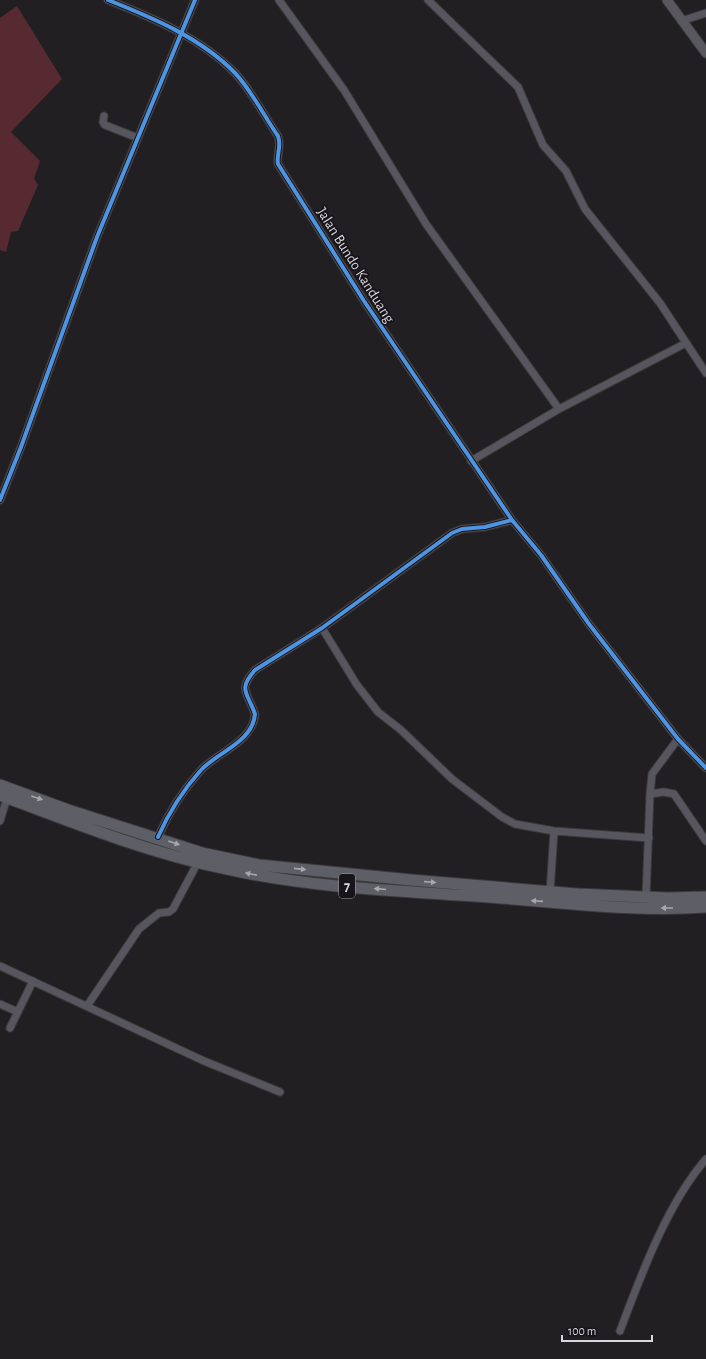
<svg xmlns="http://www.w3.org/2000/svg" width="706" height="1359" font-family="'Alegreya Sans',sans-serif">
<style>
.green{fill:#572930}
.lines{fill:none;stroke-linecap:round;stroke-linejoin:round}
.minor-casing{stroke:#3b3a3b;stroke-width:9}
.major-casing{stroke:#3b3a3b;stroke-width:11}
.highway-casing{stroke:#3b3a3b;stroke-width:13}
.minor{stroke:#57565e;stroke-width:7}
.major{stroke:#58585e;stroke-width:9}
.highway{stroke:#5e5e66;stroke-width:11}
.cycleway-casing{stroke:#18151a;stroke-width:6}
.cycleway{stroke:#4d94e3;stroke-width:4}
.oneway{fill:#a8a7ac}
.labels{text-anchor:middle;stroke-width:3.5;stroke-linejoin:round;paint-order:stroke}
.shield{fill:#18151a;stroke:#9f9da0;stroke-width:1}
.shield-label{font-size:14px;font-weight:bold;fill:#d9d7da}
.street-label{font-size:15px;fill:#d9d7da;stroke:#18151a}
</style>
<rect width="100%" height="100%" fill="#211f22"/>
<!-- green -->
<path class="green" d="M 17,6 L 62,79 L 11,132 L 40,161 L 34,179 L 38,185 L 18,231 L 11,232 L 6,252 L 0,250 L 0,18 Z"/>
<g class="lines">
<defs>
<path id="minor" d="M 108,0 C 153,18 201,38 235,73 C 252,91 264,116 278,136 C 282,147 276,155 278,164 L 364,301 L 512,520 L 541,555 L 589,624 L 678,739 L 706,768
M 279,0 L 344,90 L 426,224 L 559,409
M 428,0 L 518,87 L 543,145 L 566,171 L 585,209 L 660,303 L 706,373
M 681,21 L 706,13
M 104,116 L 103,122 L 105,125 L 138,138
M 471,461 L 559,409 L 686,343
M 0,500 L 21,447 L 97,237 L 195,0
M 322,628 L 357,685 L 378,712 L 401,730 L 452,779 L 502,817 L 515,824 L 554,831 L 649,838
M 650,794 L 652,774 L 678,739
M 0,821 L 7,798
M 158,837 C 169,812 183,790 201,770 C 218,752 253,742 255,714 C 248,693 237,690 255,670 L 322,628 L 452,533 L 462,529 L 485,527 L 512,520
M 550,892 L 554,831
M 646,897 L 650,794 L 664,792 L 674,794 L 706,841
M 0,966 L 204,1061 L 280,1092
M 0,1004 L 18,1012
M 87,1006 L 139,929 L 159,913 L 169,912 L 173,909 L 199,860
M 10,1028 L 33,981
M 620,1331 C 641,1275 667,1204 706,1159"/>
<path id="major" d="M 667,0 L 706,53"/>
<path id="highway" d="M 0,785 L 68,810 L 202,853 L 259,865 L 411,880 L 577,894 L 667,898 L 706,897
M 0,795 C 74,823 149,853 227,869 C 316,889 409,891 500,898 C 568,903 637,912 706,907"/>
</defs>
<!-- minor casing -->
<use href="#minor" class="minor-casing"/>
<!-- major casing -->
<use href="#major" class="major-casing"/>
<!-- highway casing -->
<use href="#highway" class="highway-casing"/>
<!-- minor -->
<use href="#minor" class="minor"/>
<!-- major -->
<use href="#major" class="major"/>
<!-- highway -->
<use href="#highway" class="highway"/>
<defs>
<path id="cycleway" d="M 108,0 C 153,18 201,38 235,73 C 252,91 264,116 278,136 C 282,147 276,155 278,164 L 364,301 L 512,520 L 541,555 L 589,624 L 678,739 L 706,768
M 0,500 L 21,447 L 97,237 L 195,0
M 158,837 C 169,812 183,790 201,770 C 218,752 253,742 255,714 C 248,693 237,690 255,670 L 322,628 L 452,533 L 462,529 L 485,527 L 512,520"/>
</defs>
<!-- cycleway casing -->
<use href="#cycleway" class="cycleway-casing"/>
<!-- cycleway -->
<use href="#cycleway" class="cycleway"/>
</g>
<!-- one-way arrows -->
<defs><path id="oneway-solid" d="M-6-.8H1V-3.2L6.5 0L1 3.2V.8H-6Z"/></defs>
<g class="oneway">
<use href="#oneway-solid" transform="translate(37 798) rotate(19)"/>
<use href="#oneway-solid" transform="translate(174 843) rotate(19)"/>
<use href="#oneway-solid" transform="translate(300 869) rotate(6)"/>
<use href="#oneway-solid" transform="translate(251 874) rotate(-169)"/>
<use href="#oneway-solid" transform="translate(430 882) rotate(4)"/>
<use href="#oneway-solid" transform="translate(380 889) rotate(-175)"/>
<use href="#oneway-solid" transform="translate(537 901) rotate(-176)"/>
<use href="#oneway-solid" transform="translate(667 908) rotate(-180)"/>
</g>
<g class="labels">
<!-- shield labels -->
<rect class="shield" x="339" y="874" width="16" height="24" rx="3"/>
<g class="shield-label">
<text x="347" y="891">7</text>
</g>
<!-- street labels -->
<g class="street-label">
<text transform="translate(356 265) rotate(58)" y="5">Jalan Bundo Kanduang</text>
</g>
</g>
<!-- scale -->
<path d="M562 1335v6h90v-6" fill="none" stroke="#d9d7da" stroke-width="2"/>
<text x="568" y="1335" font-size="12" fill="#d9d7da" stroke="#18151a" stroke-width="3" paint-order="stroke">100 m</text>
</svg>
